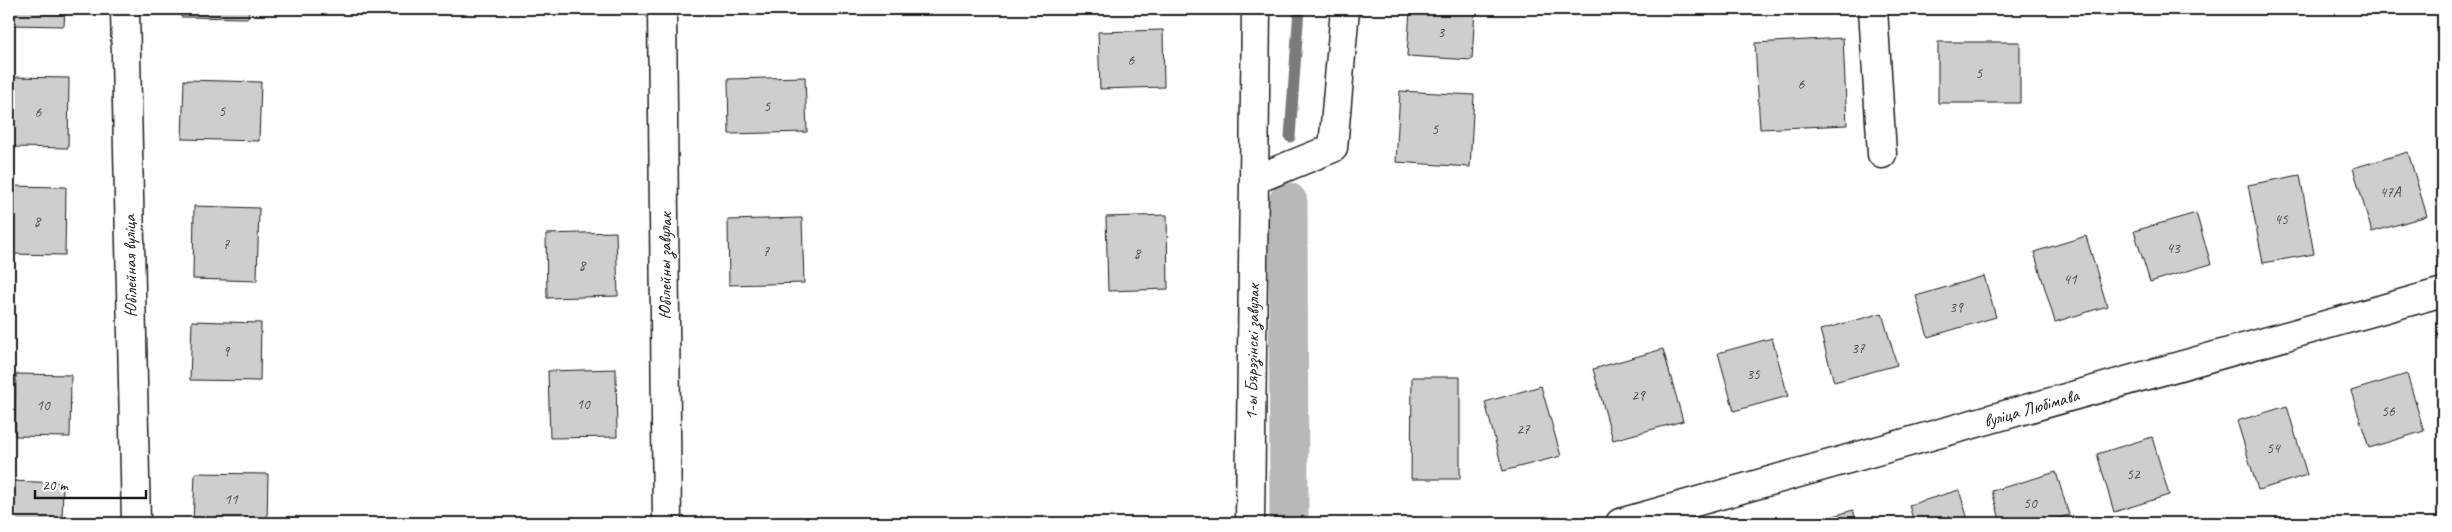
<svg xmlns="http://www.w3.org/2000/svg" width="2452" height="532" font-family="Caveat,sans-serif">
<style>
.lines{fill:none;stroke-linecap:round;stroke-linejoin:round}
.stream{stroke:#7a7a7a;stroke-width:11}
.canal{stroke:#b8b8b8;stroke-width:39}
.building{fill:#cecece;stroke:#1c1c1c}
.minor-casing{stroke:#1c1c1c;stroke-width:31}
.minor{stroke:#fff;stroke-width:28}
.labels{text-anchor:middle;stroke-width:4;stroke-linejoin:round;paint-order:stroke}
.number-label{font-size:15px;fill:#484848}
.street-label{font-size:18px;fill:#1c1c1c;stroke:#fff}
</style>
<rect width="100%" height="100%" fill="#fff"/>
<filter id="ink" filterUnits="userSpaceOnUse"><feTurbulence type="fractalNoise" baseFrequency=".02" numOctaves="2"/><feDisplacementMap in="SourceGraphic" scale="10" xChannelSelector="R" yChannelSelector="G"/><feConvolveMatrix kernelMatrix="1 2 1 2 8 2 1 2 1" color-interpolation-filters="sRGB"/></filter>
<g filter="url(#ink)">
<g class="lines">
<!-- stream -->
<path class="stream" d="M 1290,137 L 1299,9"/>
<!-- canal -->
<path class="canal" d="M 1288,202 L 1289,523"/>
</g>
<!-- building -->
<path class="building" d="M 11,9 L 65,9 L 64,26 L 11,25 Z
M 181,9 L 249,9 L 248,18 L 181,17 Z
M 546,9 L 599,9 L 546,11 Z
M 1410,9 L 1475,9 L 1472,60 L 1407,56 Z
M 1163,30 L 1164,87 L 1100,89 L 1098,32 Z
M 1843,38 L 1847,125 L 1760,129 L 1755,43 Z
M 1938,42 L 2020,42 L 2020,103 L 1938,103 Z
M 9,77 L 69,78 L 68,148 L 9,147 Z
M 805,77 L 807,132 L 729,134 L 728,79 Z
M 184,80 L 261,82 L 259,141 L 182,139 Z
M 1400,91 L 1474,95 L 1470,167 L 1396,162 Z
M 2408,152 L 2427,216 L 2372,232 L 2353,168 Z
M 2300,175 L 2314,254 L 2263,263 L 2248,185 Z
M 9,186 L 66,187 L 65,255 L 9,254 Z
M 194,206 L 259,208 L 257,281 L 193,279 Z
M 2196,213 L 2211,264 L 2150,282 L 2134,231 Z
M 1167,215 L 1168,289 L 1108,291 L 1106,217 Z
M 802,218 L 804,283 L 729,285 L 728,220 Z
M 616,232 L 618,296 L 547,298 L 546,234 Z
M 2086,236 L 2107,306 L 2055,322 L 2034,252 Z
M 1984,276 L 1996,317 L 1928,337 L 1916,296 Z
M 1882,313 L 1897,365 L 1834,382 L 1820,330 Z
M 192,321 L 261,323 L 260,381 L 190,380 Z
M 1772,338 L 1788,396 L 1734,411 L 1718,353 Z
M 1663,349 L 1683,421 L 1613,440 L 1593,369 Z
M 616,369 L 617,437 L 550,438 L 548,371 Z
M 16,374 L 71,375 L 70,437 L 15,436 Z
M 2407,374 L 2424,431 L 2369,448 L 2351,391 Z
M 1412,377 L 1460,377 L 1460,479 L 1411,479 Z
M 1541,386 L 1561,456 L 1503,471 L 1485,402 Z
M 2287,406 L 2307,475 L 2258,490 L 2237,421 Z
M 2152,437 L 2169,495 L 2114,512 L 2097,454 Z
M 2056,472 L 2069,515 L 2041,523 L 2001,523 L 1992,491 Z
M 195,473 L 268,474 L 267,523 L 193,523 Z
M 9,481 L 63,483 L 62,523 L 9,523 Z
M 1959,490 L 1969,523 L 1914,523 L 1909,505 Z
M 1853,510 L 1857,523 L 1811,523 Z"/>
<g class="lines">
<defs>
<path id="minor" d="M 125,9 L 136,523
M 662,9 L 667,523
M 1873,9 L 1882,154
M 1254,180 L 1333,148 L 1345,9
M 1250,523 L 1256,9
M 1620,523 L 2443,292"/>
</defs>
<!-- minor casing -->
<use href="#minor" class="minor-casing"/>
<!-- minor -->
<use href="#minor" class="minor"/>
</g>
</g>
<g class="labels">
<!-- number labels -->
<g class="number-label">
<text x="1441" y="37">3</text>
<text x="1131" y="65">6</text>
<text x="1979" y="78">5</text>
<text x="1801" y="89">6</text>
<text x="767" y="111">5</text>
<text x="222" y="116">5</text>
<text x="38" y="117">6</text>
<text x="1435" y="134">5</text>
<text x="2390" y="197">47А</text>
<text x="2281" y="224">45</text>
<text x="37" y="226">8</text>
<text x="226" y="249">7</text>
<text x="2173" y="253">43</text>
<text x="766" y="256">7</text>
<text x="1137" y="258">8</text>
<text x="582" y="270">8</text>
<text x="2070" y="284">41</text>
<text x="1956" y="312">39</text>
<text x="1858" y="353">37</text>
<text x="226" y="356">9</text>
<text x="1753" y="379">35</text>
<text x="1638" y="400">29</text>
<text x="583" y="409">10</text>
<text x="43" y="410">10</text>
<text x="2388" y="416">56</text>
<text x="1523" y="434">27</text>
<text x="2273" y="453">54</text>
<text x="2133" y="479">52</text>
<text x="231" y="504">11</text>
<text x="2030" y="508">50</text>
</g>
<!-- street labels -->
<g class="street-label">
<text transform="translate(130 266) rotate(-91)" y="6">Юбілейная вуліца</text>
<text transform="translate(665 266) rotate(-90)" y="6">Юбілейны завулак</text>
<text transform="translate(1252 352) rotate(-89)" y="6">1-ы Бярэзінскі завулак</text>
<text transform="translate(2031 408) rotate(-16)" y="6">вуліца Любімава</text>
</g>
</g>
<!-- margin -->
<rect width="2452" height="532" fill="none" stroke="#fff" stroke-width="30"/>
<rect x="15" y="15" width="2422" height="502" fill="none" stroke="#1c1c1c" stroke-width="2" filter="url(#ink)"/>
<!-- scale -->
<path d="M35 490v8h111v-8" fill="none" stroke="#1c1c1c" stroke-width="2.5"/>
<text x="42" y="490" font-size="15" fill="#1c1c1c" stroke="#ffffff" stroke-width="4" paint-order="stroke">20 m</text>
</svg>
